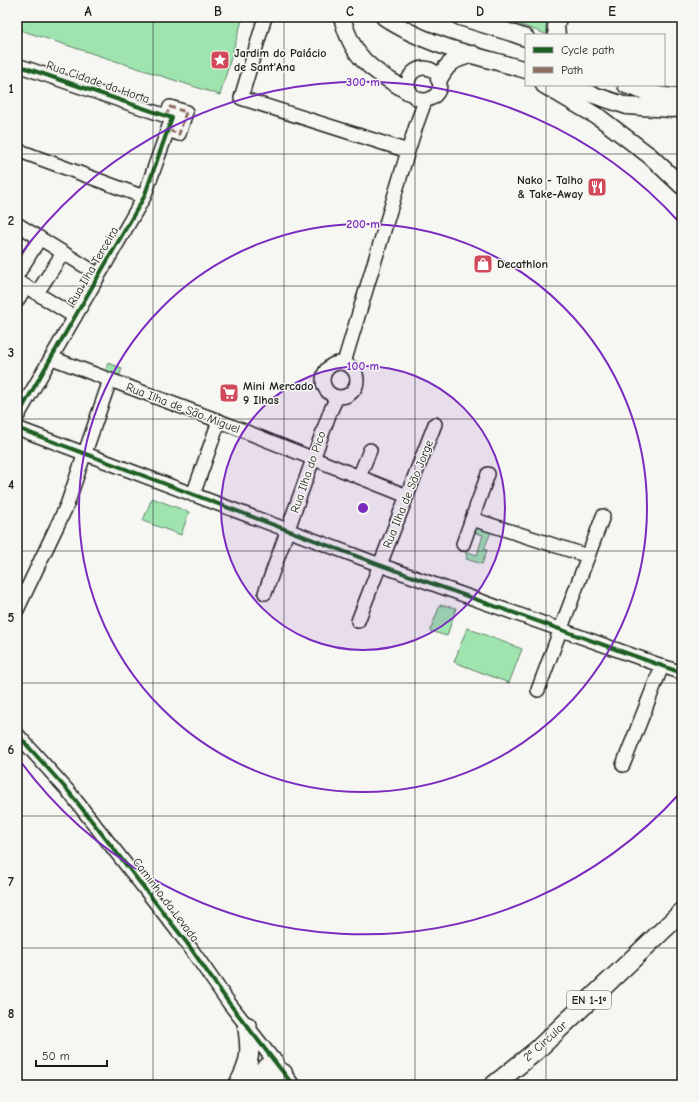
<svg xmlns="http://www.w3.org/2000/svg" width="699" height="1102" font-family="'Comic Neue',sans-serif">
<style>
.green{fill:#9fe4af;stroke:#5e8066}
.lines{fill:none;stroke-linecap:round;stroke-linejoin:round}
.minor-casing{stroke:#1c1c1c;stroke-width:16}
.major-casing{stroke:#1c1c1c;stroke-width:19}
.highway-casing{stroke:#1c1c1c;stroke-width:21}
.minor{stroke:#f6f6f2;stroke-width:13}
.major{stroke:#f6f6f2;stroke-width:16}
.highway{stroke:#f6f6f2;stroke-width:18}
.quiet{stroke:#8d6e63;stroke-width:3;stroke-dasharray:6 3;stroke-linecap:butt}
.cycleway-casing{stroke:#f6f6f2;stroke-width:6}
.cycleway{stroke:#1b5e20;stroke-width:4}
.grid{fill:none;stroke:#1c1c1c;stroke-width:1;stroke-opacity:0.55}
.ring{fill:none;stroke:#7b2cbf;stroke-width:2}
.labels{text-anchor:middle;stroke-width:3;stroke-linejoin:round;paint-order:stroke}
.shield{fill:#f6f6f2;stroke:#5d5d5c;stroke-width:1}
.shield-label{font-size:11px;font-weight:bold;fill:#1c1c1c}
.poi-label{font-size:12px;font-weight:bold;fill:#1c1c1c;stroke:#f6f6f2;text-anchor:start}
.street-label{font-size:12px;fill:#1c1c1c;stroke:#f6f6f2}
.centre{fill:#7b2cbf;stroke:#f6f6f2;stroke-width:2}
.ring-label{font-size:12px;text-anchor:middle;font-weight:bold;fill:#7b2cbf;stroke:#f6f6f2;stroke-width:3;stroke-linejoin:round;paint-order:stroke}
.neatline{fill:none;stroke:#1c1c1c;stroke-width:1.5}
.grid-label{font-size:13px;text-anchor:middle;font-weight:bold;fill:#1c1c1c}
</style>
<rect width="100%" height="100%" fill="#f6f6f2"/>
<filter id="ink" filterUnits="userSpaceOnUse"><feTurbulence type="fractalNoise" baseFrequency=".025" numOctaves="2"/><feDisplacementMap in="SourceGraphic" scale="8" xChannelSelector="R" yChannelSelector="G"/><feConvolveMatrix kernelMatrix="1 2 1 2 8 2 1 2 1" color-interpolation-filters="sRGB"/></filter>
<g filter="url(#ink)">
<!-- green -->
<path class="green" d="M 17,17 L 243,17 L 220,95 L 17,29 Z
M 500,17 L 551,17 L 553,35 L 548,35 Z
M 108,363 L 122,368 L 119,378 L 105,373 Z
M 152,498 L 189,512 L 181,535 L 143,521 Z
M 475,527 L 491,532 L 484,549 L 487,550 L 482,564 L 466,559 L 467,557 L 465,551 L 477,555 L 483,535 L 473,532 Z
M 440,605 L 456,608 L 447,636 L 430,631 Z
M 467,628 L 522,649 L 509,683 L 454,662 Z"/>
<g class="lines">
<defs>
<path id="minor" d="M 265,17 L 241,98 L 408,151
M 17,65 L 172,118 L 144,197 L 17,417
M408 84a16 16 0 1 1 32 0a16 16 0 1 1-32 0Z
M 166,116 L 170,107 L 186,112 L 179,134 L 168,130
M 17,150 L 144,197
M 17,224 L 99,275
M 17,275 L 40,238
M 17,281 L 75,317
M 37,293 L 63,253
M 17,301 L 26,286
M 52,358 L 219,421 L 407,496
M323 380a17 17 0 1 1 34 0a17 17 0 1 1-34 0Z
M 344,364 L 346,356 L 408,151 L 416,126 L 425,101
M 17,428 L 380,565 L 682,673
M 359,477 L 370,450
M 193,495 L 219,421
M 472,519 L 588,556
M 463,544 L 488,474
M 265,593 L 330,412 L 337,397
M 17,610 L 67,505 L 110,380
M 358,621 L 435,424
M 538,690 L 603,516
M 17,734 L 69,792 L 120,857 L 187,943 L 229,1003 L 293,1085
M 623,765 L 662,666"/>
<path id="major" d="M 342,17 C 353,61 373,70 409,92
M 384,17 C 425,46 479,56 526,70
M 460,17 L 512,33 L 526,38
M 557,35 L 556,27 L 558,17
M 439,79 C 449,61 453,60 473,54
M 544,85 L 600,118 L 650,156 L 682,186
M 563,85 L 627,106 L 671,109 L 682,108
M 626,85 C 644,92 663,98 682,97"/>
<path id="highway" d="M 238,1085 C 251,1062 251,1051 247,1026
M 245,1085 L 274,1062
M 266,1085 L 283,1073
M 494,1085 L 536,1051 L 682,912"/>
</defs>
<!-- minor casing -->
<use href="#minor" class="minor-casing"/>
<!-- major casing -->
<use href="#major" class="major-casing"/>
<!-- highway casing -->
<use href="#highway" class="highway-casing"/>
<!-- minor -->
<use href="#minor" class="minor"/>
<!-- major -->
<use href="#major" class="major"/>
<!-- highway -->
<use href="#highway" class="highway"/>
<!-- quiet -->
<path class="quiet" d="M 166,116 L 170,107 L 186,112 L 179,134 L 168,130"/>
<defs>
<path id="cycleway" d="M 17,65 L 172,118 L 144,197 L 17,417
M 17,428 L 380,565 L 682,673
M 17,734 L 69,792 L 120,857 L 187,943 L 229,1003 L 293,1085"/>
</defs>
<!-- cycleway casing -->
<use href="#cycleway" class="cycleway-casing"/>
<!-- cycleway -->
<use href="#cycleway" class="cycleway"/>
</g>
</g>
<!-- grid -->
<path class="grid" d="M 153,17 L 153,1085M 284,17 L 284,1085M 415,17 L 415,1085M 546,17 L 546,35M 546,85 L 546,1085M 17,154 L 682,154M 17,286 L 682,286M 17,419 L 682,419M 17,551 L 682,551M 17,683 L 682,683M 17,816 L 682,816M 17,948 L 682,948"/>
<!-- distance rings -->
<circle cx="363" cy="508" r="142" fill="#7b2cbf" fill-opacity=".12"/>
<g class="ring">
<circle cx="363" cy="508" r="142"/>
<circle cx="363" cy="508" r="284"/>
<path d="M680 793A426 426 0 0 1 18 758M18 258A426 426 0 0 1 680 223"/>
</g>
<!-- icons -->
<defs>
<symbol id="sight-square" viewBox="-11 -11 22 22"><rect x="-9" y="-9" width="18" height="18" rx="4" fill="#d1495b" stroke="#f6f6f2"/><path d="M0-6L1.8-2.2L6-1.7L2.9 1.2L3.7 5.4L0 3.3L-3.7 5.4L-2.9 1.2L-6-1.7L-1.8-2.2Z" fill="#fff"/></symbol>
<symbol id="restaurant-square" viewBox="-11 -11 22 22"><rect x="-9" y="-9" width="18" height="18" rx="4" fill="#d1495b" stroke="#f6f6f2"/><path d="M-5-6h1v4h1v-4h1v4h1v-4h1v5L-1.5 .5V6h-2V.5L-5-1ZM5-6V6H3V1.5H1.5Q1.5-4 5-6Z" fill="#fff"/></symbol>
<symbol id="shop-square" viewBox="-11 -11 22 22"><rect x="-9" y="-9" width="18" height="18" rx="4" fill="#d1495b" stroke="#f6f6f2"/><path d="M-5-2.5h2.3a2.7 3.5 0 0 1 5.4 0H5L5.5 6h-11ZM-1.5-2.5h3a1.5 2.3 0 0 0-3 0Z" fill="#fff"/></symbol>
<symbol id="supermarket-square" viewBox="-11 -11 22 22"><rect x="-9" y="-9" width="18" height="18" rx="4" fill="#d1495b" stroke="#f6f6f2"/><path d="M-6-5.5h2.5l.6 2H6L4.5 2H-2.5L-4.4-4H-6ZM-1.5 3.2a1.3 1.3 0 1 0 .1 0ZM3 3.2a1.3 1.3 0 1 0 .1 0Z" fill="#fff"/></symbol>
</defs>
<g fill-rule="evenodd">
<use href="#sight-square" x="209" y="49" width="22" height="22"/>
<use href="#restaurant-square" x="586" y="176" width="22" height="22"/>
<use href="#shop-square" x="472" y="253" width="22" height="22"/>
<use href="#supermarket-square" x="218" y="382" width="22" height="22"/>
</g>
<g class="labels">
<!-- shield labels -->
<rect class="shield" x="567" y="991" width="44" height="18" rx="3"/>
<g class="shield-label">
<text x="589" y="1004">EN 1-1ª</text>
</g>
<!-- poi labels -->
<g class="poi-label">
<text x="234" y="57">Jardim do Palácio<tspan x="234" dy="14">de Sant'Ana</tspan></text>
<text x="583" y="184" text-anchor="end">Nako - Talho<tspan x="583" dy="14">&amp; Take-Away</tspan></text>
<text x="497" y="268">Decathlon</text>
<text x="243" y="390">Mini Mercado<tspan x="243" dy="14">9 Ilhas</tspan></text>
</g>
<!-- street labels -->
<g class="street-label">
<text transform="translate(98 82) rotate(19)" y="4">Rua Cidade da Horta</text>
<text transform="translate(93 266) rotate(-60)" y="4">Rua Ilha Terceira</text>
<text transform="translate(183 408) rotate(21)" y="4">Rua Ilha de São Miguel</text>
<text transform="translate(308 472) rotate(-71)" y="4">Rua Ilha do Pico</text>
<text transform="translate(408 494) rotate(-68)" y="4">Rua Ilha de São Jorge</text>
<text transform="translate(166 900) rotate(53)" y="4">Caminho da Levada</text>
<text transform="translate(545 1041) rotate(-42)" y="4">2ª Circular</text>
</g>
</g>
<circle cx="363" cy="508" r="6" class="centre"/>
<g class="ring-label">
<text x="363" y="86">300 m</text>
<text x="363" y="228">200 m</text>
<text x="363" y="370">100 m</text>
</g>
<!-- margin -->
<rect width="699" height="1102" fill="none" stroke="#f6f6f2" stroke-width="44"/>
<!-- legend -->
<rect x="525" y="34" width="140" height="52" fill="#f6f6f2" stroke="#9f9f9c"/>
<rect x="533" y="47" width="20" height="6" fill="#1b5e20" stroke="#9f9f9c"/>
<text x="561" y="54" font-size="12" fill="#1c1c1c">Cycle path</text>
<rect x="533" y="67" width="20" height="6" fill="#8d6e63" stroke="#9f9f9c"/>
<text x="561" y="74" font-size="12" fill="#1c1c1c">Path</text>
<!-- scale -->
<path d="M36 1060v6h71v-6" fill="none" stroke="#1c1c1c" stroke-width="2"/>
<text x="42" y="1060" font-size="12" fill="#1c1c1c" stroke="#f6f6f2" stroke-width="3" paint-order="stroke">50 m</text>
<rect x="22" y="22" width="655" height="1058" class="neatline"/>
<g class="grid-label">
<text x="88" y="16">A</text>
<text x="218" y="16">B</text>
<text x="350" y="16">C</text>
<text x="480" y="16">D</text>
<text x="612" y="16">E</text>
<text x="11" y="93">1</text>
<text x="11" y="225">2</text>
<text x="11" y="357">3</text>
<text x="11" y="489">4</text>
<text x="11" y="622">5</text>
<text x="11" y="754">6</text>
<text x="11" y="886">7</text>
<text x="11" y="1018">8</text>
</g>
</svg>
